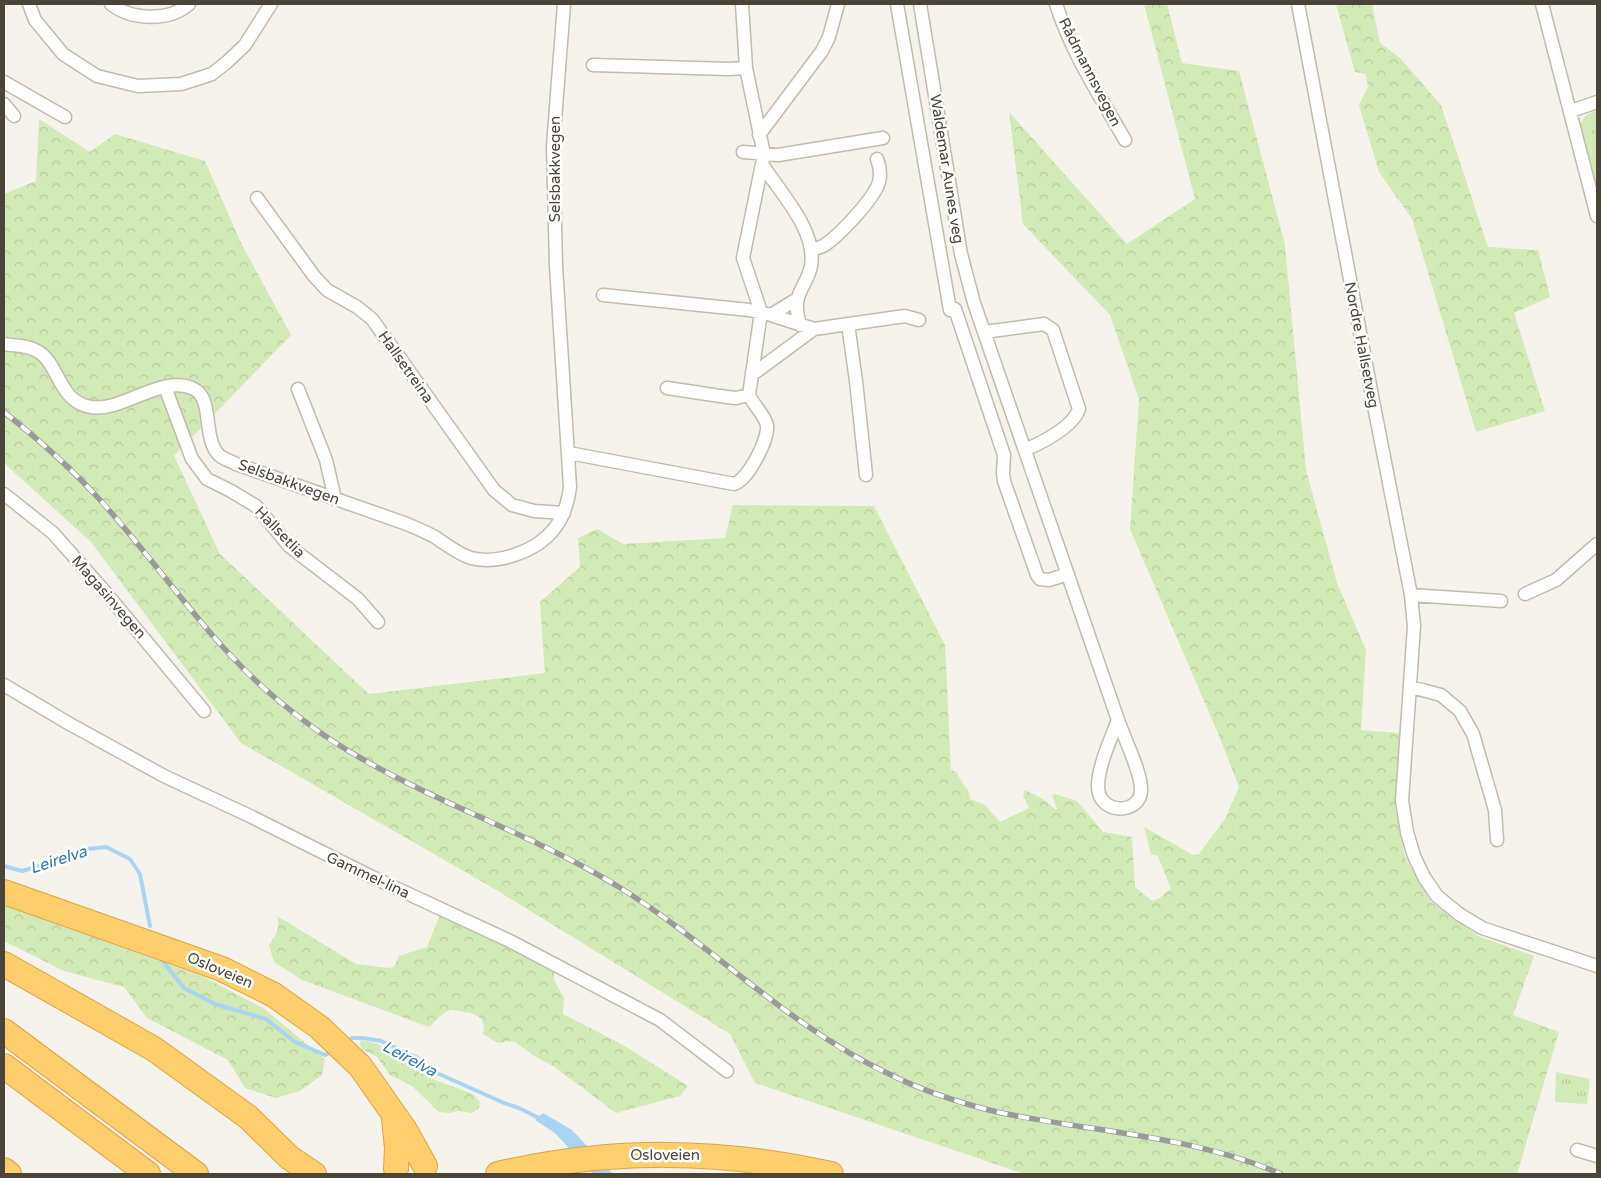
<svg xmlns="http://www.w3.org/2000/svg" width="1601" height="1178" font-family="'Varela Round',sans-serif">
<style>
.grass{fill:#d2eab5}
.forest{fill:url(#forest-crowns)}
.park{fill:url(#park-tufts)}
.water{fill:#a9d4f2}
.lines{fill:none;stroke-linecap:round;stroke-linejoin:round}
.stream{stroke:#a9d4f2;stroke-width:4}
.street-casing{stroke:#c2bbae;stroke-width:15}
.highway-casing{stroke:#e0a43c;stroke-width:26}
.street{stroke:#fff;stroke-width:12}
.highway{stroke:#ffcf6e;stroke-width:24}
.rail-casing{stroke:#9a9a9a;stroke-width:5.5}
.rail{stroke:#fff;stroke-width:4;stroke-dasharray:11;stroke-linecap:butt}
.labels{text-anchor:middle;stroke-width:5;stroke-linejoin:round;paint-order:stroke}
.street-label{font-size:15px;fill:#4b4439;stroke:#fff}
.water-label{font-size:16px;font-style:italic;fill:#2e7ab2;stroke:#fff}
</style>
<defs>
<pattern id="forest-crowns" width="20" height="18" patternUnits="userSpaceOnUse" patternTransform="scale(1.25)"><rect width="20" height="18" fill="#d2eab5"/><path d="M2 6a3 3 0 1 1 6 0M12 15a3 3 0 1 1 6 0" fill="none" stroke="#b6ca9c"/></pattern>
<pattern id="park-tufts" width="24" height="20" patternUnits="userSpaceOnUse" patternTransform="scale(1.25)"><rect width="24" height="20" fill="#d2eab5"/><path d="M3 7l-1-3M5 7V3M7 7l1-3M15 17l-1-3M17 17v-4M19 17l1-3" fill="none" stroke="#b6ca9c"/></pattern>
</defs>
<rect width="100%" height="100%" fill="#f6f3ec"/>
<!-- grass -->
<path class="grass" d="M 1597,110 L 1597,119 L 1594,120 L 1593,149 L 1597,152 L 1597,192 L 1580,126 L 1585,116 Z"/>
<!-- forest -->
<path class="forest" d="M 1144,4 L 1167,4 L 1182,63 L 1239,71 L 1285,245 L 1306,470 L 1337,583 L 1366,650 L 1361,730 L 1400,733 L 1395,807 L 1406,860 L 1431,902 L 1478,936 L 1534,956 L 1513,1015 L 1559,1032 L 1517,1174 L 1025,1174 L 755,1083 L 730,1034 L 493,888 L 241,743 L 91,542 L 4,463 L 4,194 L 36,181 L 39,119 L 90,152 L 115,134 L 205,161 L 241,243 L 291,335 L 174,456 L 220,554 L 369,694 L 545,673 L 540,602 L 580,567 L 578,538 L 597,529 L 623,544 L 725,538 L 733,505 L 874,506 L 945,645 L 951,770 L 956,772 L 966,788 L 968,789 L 970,799 L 985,805 L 1000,822 L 1029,808 L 1023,795 L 1025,790 L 1043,799 L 1056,810 L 1057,808 L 1052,796 L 1055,794 L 1077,801 L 1103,832 L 1132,837 L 1135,887 L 1152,901 L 1158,899 L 1171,889 L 1158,856 L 1151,854 L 1144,827 L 1193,855 L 1199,854 L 1225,819 L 1239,787 L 1217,731 L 1130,529 L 1139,399 L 1110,315 L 1023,224 L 1009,112 L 1127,244 L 1195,199 Z
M 1336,4 L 1372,4 L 1380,43 L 1400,58 L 1441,105 L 1488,247 L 1538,250 L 1550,297 L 1514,313 L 1545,411 L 1476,432 L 1412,219 L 1379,172 L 1359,105 L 1368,87 L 1366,74 L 1355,72 Z
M 4,905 L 204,977 L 263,1008 L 325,1059 L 322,1075 L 300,1091 L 276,1098 L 245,1088 L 228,1060 L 147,1018 L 124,987 L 64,971 L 4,941 Z
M 440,915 L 549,965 L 554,970 L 554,980 L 564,998 L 563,1014 L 623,1045 L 688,1086 L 680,1096 L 616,1113 L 553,1066 L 534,1056 L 515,1042 L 511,1041 L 498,1043 L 483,1034 C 487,1014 473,1014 459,1011 C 455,1011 455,1009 451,1010 C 443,1011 435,1022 429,1027 L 302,980 L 274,962 L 269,945 C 276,936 281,927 277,916 L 356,964 L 388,968 L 394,967 L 399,956 L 427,947 Z
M 361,1040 L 378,1044 L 435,1080 L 473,1094 L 480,1102 L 479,1108 L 472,1113 L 458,1111 L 450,1113 L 439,1112 L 412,1086 L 390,1075 L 377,1057 L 362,1049 L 360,1044 Z"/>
<!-- park -->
<path class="park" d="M 1597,119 L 1597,152 C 1584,144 1582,125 1597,119 Z
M 1556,1072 L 1590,1079 L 1587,1104 L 1555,1102 Z"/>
<!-- water -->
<path class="water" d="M 543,1113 L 572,1130 L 613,1174 L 593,1174 L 555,1133 L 535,1120 Z"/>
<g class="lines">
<!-- stream -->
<path class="stream" d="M 4,866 L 22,871 L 50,863 L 79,850 L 106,847 L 130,859 L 140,874 L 150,926
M 161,959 L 184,988 L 215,1004 L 266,1019 L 295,1042 L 325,1055 L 334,1051
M 346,1043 L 352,1038 L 363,1038 L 381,1041 L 418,1058 L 428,1069 L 504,1103 L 519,1108 L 541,1119"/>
<defs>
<path id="street" d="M 29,4 L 35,20 L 63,54 L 97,76 L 138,86 L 181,84 L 212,74 L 227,62 L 245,45 L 271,4
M 111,4 C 131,20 169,22 189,4
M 897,4 L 950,310
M 920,4 L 961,254 L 974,303 L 1118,720 C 1124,738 1141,771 1141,789 C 1142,815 1098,816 1098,786 C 1098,767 1111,738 1118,720
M 1056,4 C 1071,52 1100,96 1125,140
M 1298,4 L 1373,401 L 1411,595 L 1414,626 L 1402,801 L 1407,832 L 1414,856 L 1424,877 L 1437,896 L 1459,914 L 1482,928 L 1597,966
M 1542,4 L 1597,216
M 593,65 L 729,69 L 746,68
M 4,82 L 65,117
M 4,104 L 14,116
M 1571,111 L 1597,102
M 759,135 L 822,51 L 829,37 L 838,4
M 743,152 L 778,155 L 883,138
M 762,164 C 780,193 817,230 811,266 C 809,278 801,287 798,298 C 795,306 798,317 800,325
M 257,198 L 314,276 L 327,290 L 357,307 L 372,319 L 494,490 L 512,505 L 534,511 L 564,513
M 811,249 C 815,249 819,248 823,246 C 838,237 874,199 879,182 C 881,174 880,167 877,159
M 603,295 L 749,310 L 771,315 L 814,329 L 905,316 L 919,320
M 955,309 L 1004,455 L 1003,473 L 1004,481 L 1037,575 L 1040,579 L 1049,580 L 1068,574
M 771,315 L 797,299
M 848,324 L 856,381 L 866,475
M 984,332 L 1044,324 L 1053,330 L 1079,409 C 1073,427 1043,442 1025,450
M 4,344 C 14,346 28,345 37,351 C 59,362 58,402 91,407 C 124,412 162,373 194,389 C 214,399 202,438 219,455 C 223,459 231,461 236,464 L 407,524 C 416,528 426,532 435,537 C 447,545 458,554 471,558 C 498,565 537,551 554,529 C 564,517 568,503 570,487 L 556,266 L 553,146 L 564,4
M 752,372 L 757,371 L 814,329
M 165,387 L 192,459 L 207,479 L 231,491 L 256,506 L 289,546 L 358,599 L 378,622
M 667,388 L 727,397 L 736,398 L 749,395
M 298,389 L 326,460 L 335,499
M 569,453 L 734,484 C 748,480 769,439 767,425 C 764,414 754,406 749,395 L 761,312 L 743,258 L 764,154 L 746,68 L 742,4
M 4,494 L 53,533 L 106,593 L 204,711
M 1525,594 L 1556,580 L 1597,544
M 1411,595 L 1501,601
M 4,685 L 68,723 L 164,776 L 252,817 L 370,876 L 510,941 L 660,1020 L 727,1071
M 1411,687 L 1441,695 L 1460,711 L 1473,734 L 1495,810 L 1497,840
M 1577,1150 L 1597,1156"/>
<path id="highway" d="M 4,892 L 222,969 L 274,995 L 319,1027 L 360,1066 L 405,1130 L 425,1166
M 4,964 L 154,1049 L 248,1117 L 290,1158 L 314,1174
M 4,1031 L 196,1174
M 4,1066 L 148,1174
M 394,1119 L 397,1148 L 396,1169
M 4,1170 L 9,1174
M 498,1174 C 611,1148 719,1149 831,1174"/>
</defs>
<!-- street casing -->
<use href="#street" class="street-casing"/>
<!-- highway casing -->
<use href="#highway" class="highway-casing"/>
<!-- street -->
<use href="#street" class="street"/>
<!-- highway -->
<use href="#highway" class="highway"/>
<defs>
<path id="rail" d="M 4,412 C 38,439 70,467 100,500 C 156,561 203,634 266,690 C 295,715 325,738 359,757 C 443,806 536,836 619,887 C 712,945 789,1027 889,1074 C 923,1091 960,1103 997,1112 C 1092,1132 1191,1135 1281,1174"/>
</defs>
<!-- rail casing -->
<use href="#rail" class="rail-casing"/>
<!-- rail -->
<use href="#rail" class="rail"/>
</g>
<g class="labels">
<!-- street labels -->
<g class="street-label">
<text transform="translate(1090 72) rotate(63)" y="5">Rådmannsvegen</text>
<text transform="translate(555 169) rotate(-90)" y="5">Selsbakkvegen</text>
<text transform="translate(947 169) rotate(81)" y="5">Waldemar Aunes veg</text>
<text transform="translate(1362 345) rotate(79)" y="5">Nordre Hallsetveg</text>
<text transform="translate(406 367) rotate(55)" y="5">Hallsetreina</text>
<text transform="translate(289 482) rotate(20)" y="5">Selsbakkvegen</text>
<text transform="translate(280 532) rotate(46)" y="5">Hallsetlia</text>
<text transform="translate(109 597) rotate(49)" y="5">Magasinvegen</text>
<text transform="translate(368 875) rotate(25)" y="5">Gammel-lina</text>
<text transform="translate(220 970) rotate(23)" y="5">Osloveien</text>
<text x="665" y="1160">Osloveien</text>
</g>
<!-- water labels -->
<g class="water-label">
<text transform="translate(58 859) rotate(-18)" y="6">Leirelva</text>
<text transform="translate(410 1058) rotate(28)" y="6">Leirelva</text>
</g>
</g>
<!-- border -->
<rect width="1601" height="1178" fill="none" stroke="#4b4439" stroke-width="10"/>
</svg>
